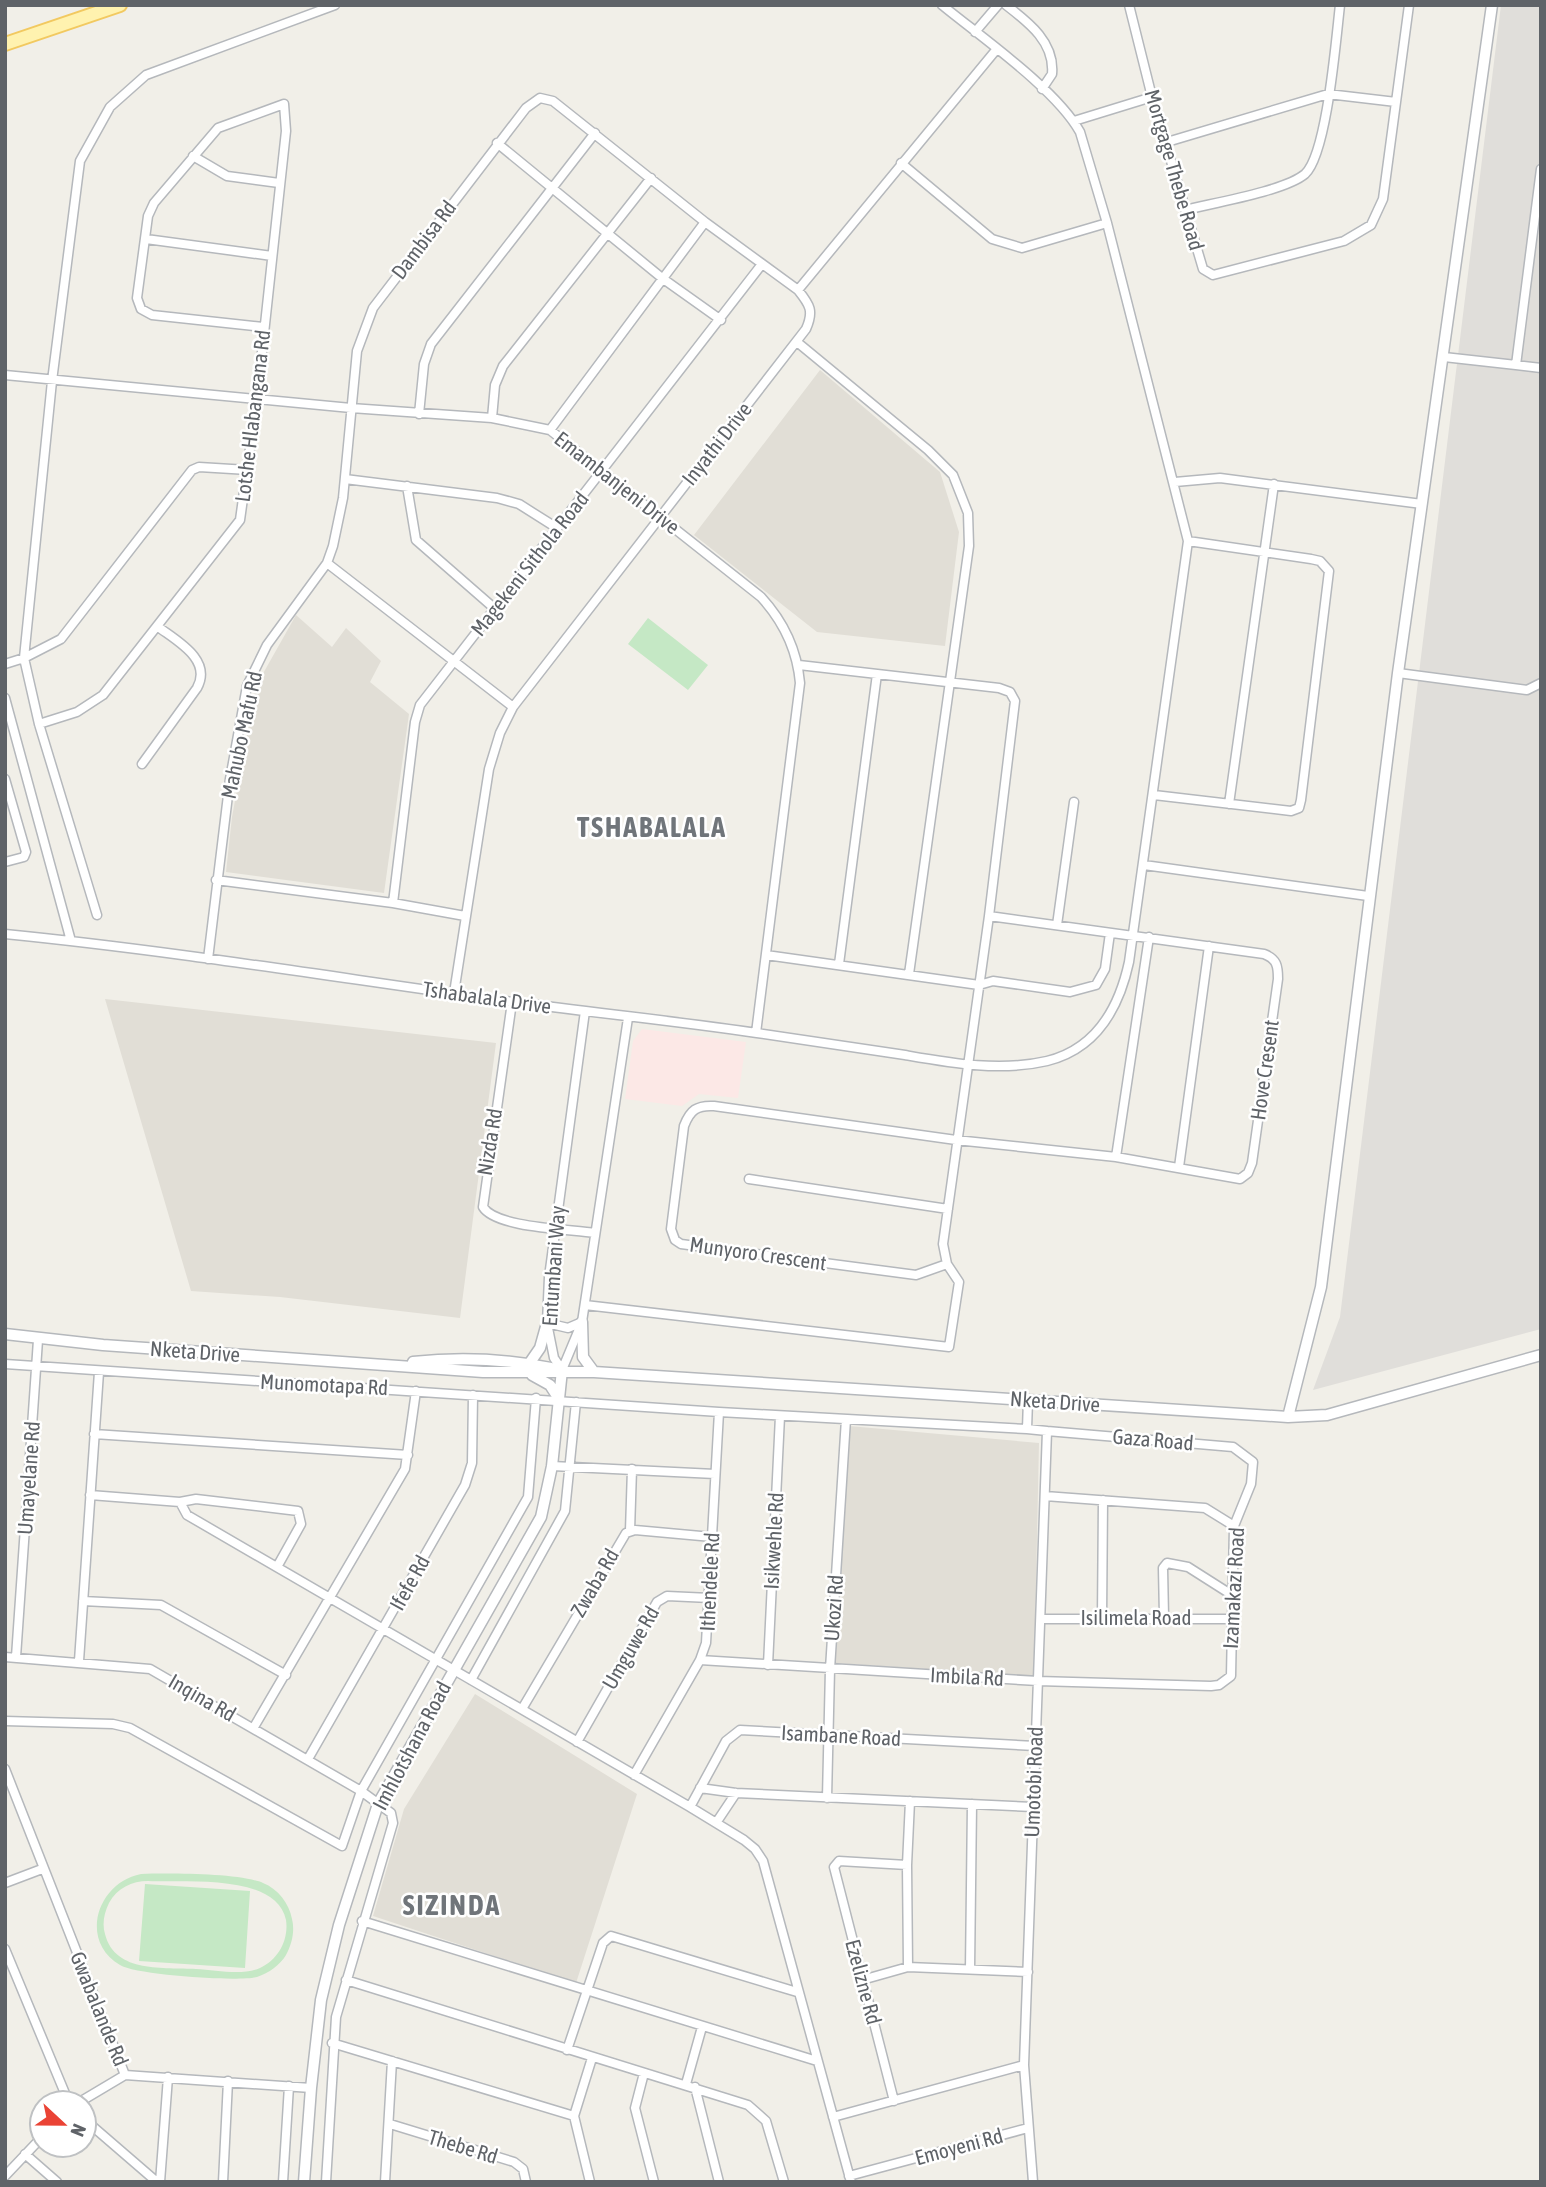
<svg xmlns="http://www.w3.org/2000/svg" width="1546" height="2187" font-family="'Asap Condensed',sans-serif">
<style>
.industrial{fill:#e0deda}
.education{fill:#e1ded6}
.medical{fill:#fce8e6}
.green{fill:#c5e8c5;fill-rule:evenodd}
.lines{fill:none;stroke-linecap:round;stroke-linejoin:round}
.minor-casing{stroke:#b5b8bc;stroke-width:11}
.tertiary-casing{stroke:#b5b8bc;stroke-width:13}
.primary-casing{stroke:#f2c960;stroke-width:16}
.minor{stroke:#fff;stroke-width:8}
.tertiary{stroke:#fff;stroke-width:10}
.primary{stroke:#fff2af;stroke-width:12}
.labels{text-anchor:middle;stroke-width:5;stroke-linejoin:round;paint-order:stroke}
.street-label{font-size:21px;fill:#5f6368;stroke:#fff}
.district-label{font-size:28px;font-weight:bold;letter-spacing:2px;fill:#70757a;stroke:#fff}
</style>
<rect width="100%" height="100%" fill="#f1efe8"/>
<!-- industrial -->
<path class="industrial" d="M 1501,5 L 1541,5 L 1541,1329 L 1313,1390 L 1340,1317 Z"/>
<!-- education -->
<path class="education" d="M 820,370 L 940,472 L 959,532 L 945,646 L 817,632 L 694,535 Z
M 296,615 L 332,647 L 346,628 L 381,661 L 370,682 L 409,714 L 384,893 L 226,872 L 232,817 L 256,686 Z
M 105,999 L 496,1043 L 460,1318 L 280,1297 L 191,1291 Z
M 849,1426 L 1039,1443 L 1034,1676 L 835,1663 Z
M 475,1694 L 637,1794 L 576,1983 L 373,1916 L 404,1809 Z"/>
<!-- medical -->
<path class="medical" d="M 642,1029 L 746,1042 L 738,1098 L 699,1094 L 682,1106 L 625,1099 L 633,1041 Z"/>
<!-- green -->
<path class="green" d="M 648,618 L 708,665 L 688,690 L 628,644 Z
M 141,1874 C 168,1873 240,1873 263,1883 C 278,1889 289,1903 292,1919 C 295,1931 292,1944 286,1955 C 280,1965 269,1973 257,1977 C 237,1982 136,1975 120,1965 C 78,1940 98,1882 141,1874 ZM 148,1881 C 186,1883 276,1873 286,1920 C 289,1940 278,1960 260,1968 C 242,1976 216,1970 196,1969 C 165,1967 115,1974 105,1934 C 102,1924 104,1913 109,1903 C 117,1888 132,1881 148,1881 Z
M 145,1884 L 250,1891 L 245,1968 L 139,1961 Z"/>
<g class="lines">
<defs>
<path id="minor" d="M 1006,5 C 1028,22 1055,42 1052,74 L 1042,89
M 1129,5 L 1152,97 L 1203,269 L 1213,275 L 1344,241 L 1371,225 L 1383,199 L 1409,5
M 975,32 L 998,5
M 1074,121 L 1152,97
M 1167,142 L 1328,94 L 1396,102
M 497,143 L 662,278 L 721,320
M 193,156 L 227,176 L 279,183
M 901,163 L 992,239 L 1022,248 L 1107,223
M 1185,210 C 1213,203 1285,191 1305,174 C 1327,154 1336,39 1340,5
M 146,239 L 272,256
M 797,342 L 928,450 L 953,475 L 968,513 L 969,546 L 909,974
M 1444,357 L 1516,365 L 1541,169
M 1516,365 L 1541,368
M 5,375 L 351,408 L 492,418 L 550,430 L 761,597 C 784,622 797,649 800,683 L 756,1033
M 419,414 L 424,364 L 431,344 L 595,133
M 492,418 L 495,385 L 503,366 L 651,178
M 550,430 L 705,222
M 345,479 L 497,498 L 519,504 L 557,528
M 1175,482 L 1220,478 L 1422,504
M 407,486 L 416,540 L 494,608
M 327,563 L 513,707
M 5,664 L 24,658 L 61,639 L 192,470 L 199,467 L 248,470
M 1398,673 L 1527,690 L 1541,683
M 5,698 L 71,941
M 39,724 L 77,712 L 103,695 L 240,520 L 257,398 L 286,131 L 284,104 L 218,128 L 154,203 L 148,216 L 137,298 L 141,309 L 152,315 L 263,327
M 142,764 L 197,688 C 213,659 175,640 157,626
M 5,779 L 26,852 L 24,857 L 5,862
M 1154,795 L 1291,811 L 1299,808 L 1301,800 L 1329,571 L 1320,561 L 1311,559 L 1188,541
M 1229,804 L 1274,484
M 1144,865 L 1368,896
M 216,880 L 393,903 L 465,916
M 393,903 L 415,722 L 420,705 L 762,264
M 97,915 L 39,724 L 24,658 L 52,381 L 80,161 L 110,107 L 146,75 L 335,5
M 1057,925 L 1074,802
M 5,934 C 176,951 345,979 514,1002 C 595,1013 676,1021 757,1033 C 806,1040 855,1048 905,1055 C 951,1063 1000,1072 1047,1061 C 1096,1049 1119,1008 1129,962 L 1188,541 L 1107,223 L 1080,132 C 1056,89 981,37 942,5
M 766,955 L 979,985 L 993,981 L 1070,992 L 1096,985 L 1105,969 L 1110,933
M 208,959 L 230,779 L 247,686 L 267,645 L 327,563 L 333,546 L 343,498 L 357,351 L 373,308 L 526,108 L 540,98 L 553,101 L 705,222 L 798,290
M 839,964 L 877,674
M 454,993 L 489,769 L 500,733 L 513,707 L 806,329 C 814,311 810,305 798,290 L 996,50
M 512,1002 L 483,1207 C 496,1228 569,1229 595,1233
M 1116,1157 L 1149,937
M 1179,1167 L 1209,946
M 749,1179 L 948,1209
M 947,1264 L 916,1275 L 681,1244 L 675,1240 L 671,1229 L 684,1126 C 690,1110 697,1105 714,1106 L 956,1140 L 1116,1157 L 1240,1179 L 1248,1173 L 1252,1163 L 1278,979 C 1278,966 1277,959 1264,954 L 989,916
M 585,1305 L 949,1347 L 959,1282 L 947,1264 L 943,1244 L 989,916 L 1015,701 L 1010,692 L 999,688 L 799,665
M 547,1323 L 568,1328 L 582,1322
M 5,1364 L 719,1412 L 1027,1429
M 562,1370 L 554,1358 L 547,1323 L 549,1277 L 585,1011
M 562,1370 L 582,1322 L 628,1018
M 1028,1400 L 1027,1429 L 1047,1431 L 1024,2065 L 1033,2182
M 94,1434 L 408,1455
M 552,1466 L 715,1474
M 90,1495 L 180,1502 L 187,1515 L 690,1807 L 744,1840 L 755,1849 L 763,1861 L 851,2182
M 1045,1496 L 1205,1508 L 1234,1526
M 180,1502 L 196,1499 L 298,1511 L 301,1524 L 277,1567
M 630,1531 L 632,1469
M 83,1601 L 161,1605 L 286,1675
M 1164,1617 L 1163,1568 L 1167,1563 L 1188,1567 L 1232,1595
M 1102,1618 L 1103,1500
M 1041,1619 L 1230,1619
M 5,1657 L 150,1669 L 361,1791 L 391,1813 L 393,1823 L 336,2017 L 326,2182
M 16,1657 L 38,1340
M 700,1660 L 1038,1681 L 1211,1686 L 1219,1685 L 1231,1676 L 1234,1526 L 1251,1484 L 1253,1462 L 1233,1447 L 1047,1431
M 79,1661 L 99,1372
M 768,1665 L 780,1416
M 471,1680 L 565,1511 L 576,1402
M 522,1709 L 626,1533 L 635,1530 L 712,1537
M 5,1721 L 113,1724 L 130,1728 L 342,1846 L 361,1791 L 528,1497 L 536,1398
M 254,1727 L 405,1469 L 416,1391
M 577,1742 L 657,1602 L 667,1596 L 710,1598
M 308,1759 L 465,1485 L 472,1463 L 473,1395
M 5,1769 L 125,2075 L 311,2088
M 634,1775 L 700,1660 L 706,1643 L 719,1412
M 700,1788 L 736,1793 L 1033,1807
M 827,1798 L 830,1669 L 846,1419
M 690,1807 L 726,1741 L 740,1730 L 1035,1746
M 716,1823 L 736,1793
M 5,1883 L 42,1869
M 362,1921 L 817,2061
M 5,1949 L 69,2103
M 908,1967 L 907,1865 L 910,1801
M 970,1969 L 972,1804
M 346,1980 L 748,2105 L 766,2121 L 784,2182
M 862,1980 L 908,1967 L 1028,1972
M 332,2043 L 574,2116
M 567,2050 L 603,1943 L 611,1936 L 797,1992
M 644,2073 L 635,2108 L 654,2182
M 686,2084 L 702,2027
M 695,2087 L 719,2182
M 894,2101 L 834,1867 L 839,1861 L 907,1865
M 78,2103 L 125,2075
M 833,2117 L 1024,2065
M 84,2119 L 157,2182
M 390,2124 L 514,2162 L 523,2169 L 526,2182
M 25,2154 L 57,2182
M 5,2176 L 42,2137
M 849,2176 L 1028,2128
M 160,2182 L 168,2077
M 223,2182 L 228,2081
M 283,2182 L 289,2086
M 385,2182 L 392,2061
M 590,2182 L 574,2116 L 592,2058"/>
<path id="tertiary" d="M 582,1322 L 583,1357 L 594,1372
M 5,1334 L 103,1345 L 483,1372 L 594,1372 L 1288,1417 L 1327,1415 L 1541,1355
M 413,1362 C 458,1357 506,1359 551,1368
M 529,1364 L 540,1348 L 547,1323
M 532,1375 L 550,1385 L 559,1399
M 1288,1417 L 1321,1287 L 1398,673 L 1492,5
M 304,2182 L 311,2088 L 321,2000 L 339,1925 L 378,1804 L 541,1517 L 552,1466 L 562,1370"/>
<path id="primary" d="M 5,44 L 120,5"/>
</defs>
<!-- minor casing -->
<use href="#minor" class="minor-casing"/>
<!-- tertiary casing -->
<use href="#tertiary" class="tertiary-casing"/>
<!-- primary casing -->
<use href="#primary" class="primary-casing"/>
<!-- minor -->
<use href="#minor" class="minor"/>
<!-- tertiary -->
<use href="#tertiary" class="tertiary"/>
<!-- primary -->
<use href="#primary" class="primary"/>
</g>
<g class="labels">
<!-- street labels -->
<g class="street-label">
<text transform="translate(1174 170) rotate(74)" y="7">Mortgage Thebe Road</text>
<text transform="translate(424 240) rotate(-53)" y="7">Dambisa Rd</text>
<text transform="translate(253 416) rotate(-83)" y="7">Lotshe Hlabangana Rd</text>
<text transform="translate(717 444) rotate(-52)" y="7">Inyathi Drive</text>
<text transform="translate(617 483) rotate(38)" y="7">Emambanjeni Drive</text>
<text transform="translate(530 564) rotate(-52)" y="7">Magekeni Sithola Road</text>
<text transform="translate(242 735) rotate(-78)" y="7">Mahubo Mafu Rd</text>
<text transform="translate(487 998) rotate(8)" y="7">Tshabalala Drive</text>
<text transform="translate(1265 1070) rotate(-82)" y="7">Hove Cresent</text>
<text transform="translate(490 1142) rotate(-81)" y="7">Nizda Rd</text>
<text transform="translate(758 1254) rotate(8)" y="7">Munyoro Crescent</text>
<text transform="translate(554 1266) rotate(-86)" y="7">Entumbani Way</text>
<text transform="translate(195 1352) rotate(4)" y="7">Nketa Drive</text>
<text transform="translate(324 1385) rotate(3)" y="7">Munomotapa Rd</text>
<text transform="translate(1055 1402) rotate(4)" y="7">Nketa Drive</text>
<text transform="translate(1153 1440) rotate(5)" y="7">Gaza Road</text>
<text transform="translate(29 1478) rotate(-86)" y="7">Umayelane Rd</text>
<text transform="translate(774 1541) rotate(-87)" y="7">Isikwehle Rd</text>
<text transform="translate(710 1582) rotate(-87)" y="7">Ithendele Rd</text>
<text transform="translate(410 1583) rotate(-61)" y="7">Ifefe Rd</text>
<text transform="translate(595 1583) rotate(-60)" y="7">Zwaba Rd</text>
<text transform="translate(1234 1588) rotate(-87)" y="7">Izamakazi Road</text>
<text transform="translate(834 1608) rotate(-86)" y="7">Ukozi Rd</text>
<text x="1136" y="1625">Isilimela Road</text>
<text transform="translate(631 1648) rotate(-60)" y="7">Umguwe Rd</text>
<text transform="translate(967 1677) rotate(3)" y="7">Imbila Rd</text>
<text transform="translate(202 1698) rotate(30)" y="7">Inqina Rd</text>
<text transform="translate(841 1736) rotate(3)" y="7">Isambane Road</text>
<text transform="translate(412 1746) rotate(-62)" y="7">Imhlotshana Road</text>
<text transform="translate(1034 1782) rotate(-88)" y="7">Umotobi Road</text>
<text transform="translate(863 1982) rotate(75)" y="7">Ezelizne Rd</text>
<text transform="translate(99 2009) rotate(68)" y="7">Gwabalande Rd</text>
<text transform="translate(463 2147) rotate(17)" y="7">Thebe Rd</text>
<text transform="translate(959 2147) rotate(-15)" y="7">Emoyeni Rd</text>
</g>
<!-- district labels -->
<g class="district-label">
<text x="652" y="837">TSHABALALA</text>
<text x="452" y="1915">SIZINDA</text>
</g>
</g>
<!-- border -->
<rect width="1546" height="2187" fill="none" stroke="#5f6368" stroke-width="14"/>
<!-- north arrow -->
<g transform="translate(63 2124) rotate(112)"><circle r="33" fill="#ffffff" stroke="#bfc1c3" stroke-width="2"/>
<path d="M0-5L12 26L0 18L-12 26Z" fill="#ea4335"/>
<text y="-10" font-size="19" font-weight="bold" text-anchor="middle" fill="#5f6368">N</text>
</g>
</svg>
